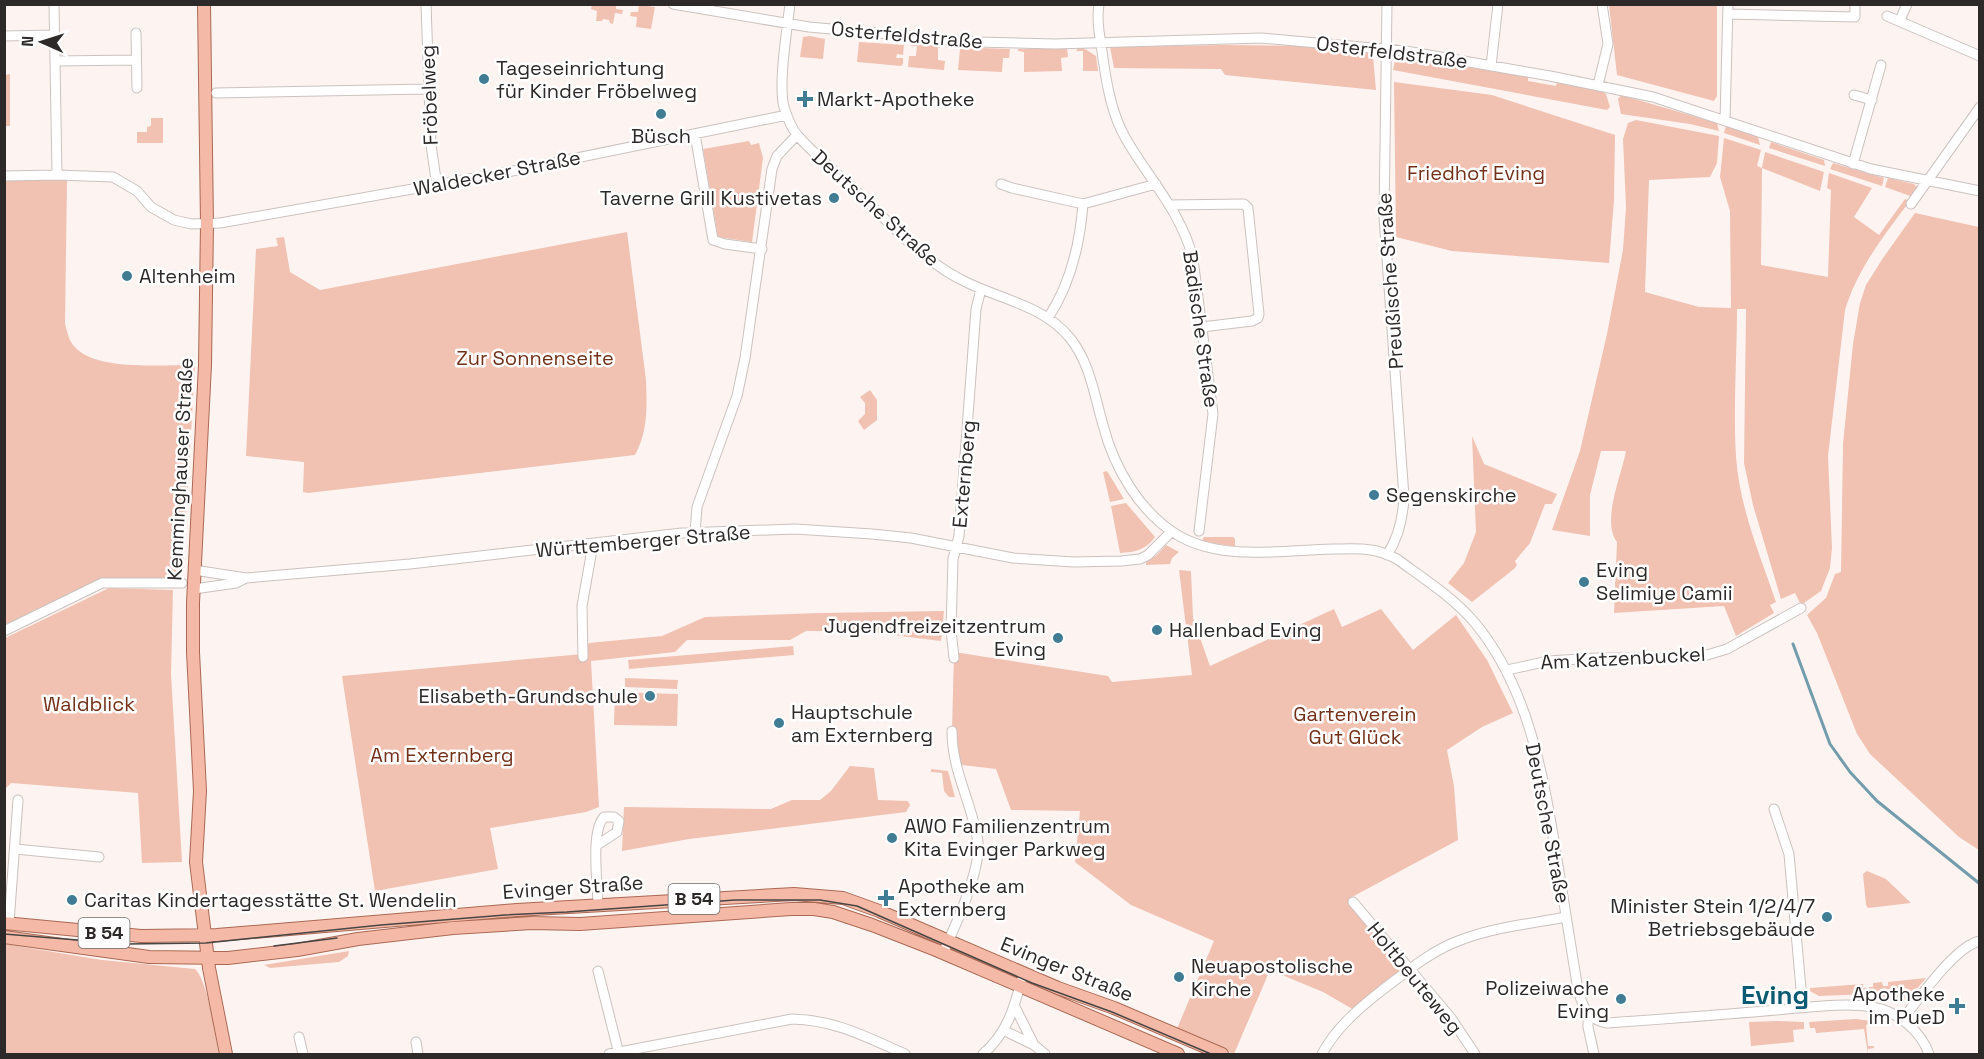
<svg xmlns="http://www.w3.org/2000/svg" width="1984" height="1059" font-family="'Space Grotesk',sans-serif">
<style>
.green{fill:#f1c1b2}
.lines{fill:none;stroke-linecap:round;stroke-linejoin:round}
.stream{stroke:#739cac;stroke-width:3}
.minor-casing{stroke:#cbc2bf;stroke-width:11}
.major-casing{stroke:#aa6954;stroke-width:14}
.minor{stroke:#fff;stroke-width:9}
.major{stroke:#f5baa7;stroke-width:12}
.tram{stroke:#494544;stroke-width:1.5}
.poi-dot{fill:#407c94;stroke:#fff;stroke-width:2}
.labels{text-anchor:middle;stroke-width:5;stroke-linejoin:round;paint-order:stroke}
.shield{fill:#fff;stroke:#6b6968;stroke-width:1.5}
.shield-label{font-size:18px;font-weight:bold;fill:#2c2928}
.street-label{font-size:20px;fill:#2c2928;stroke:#fff}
.poi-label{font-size:20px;fill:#2c2928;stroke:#fff;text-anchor:start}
.park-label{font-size:20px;fill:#73311a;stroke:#fff}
.district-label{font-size:26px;font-weight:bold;fill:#0b5b74;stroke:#fff}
</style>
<rect width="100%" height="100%" fill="#fdf4f1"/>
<!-- green -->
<path class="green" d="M 616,4 L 616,9 L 623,10 L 622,14 L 615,13 L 613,24 L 610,23 L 609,20 L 603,19 L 602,21 L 596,21 L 597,11 L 591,9 L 592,5 Z
M 639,5 L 655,7 L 651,29 L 636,27 L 637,17 L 630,16 L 631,12 L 638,12 Z
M 1609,5 L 1717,5 L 1717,96 L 1714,101 L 1617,75 Z
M 810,36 L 825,39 L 823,59 L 800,57 L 803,37 Z
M 859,42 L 904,45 L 903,55 L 897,54 L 896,58 L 903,58 L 903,64 L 901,66 L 857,62 Z
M 911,44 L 945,46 L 938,48 L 938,60 L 945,61 L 944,70 L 908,67 L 909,56 L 916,56 L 917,46 L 911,46 Z
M 1224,45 L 1301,46 L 1365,52 L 1373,56 L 1376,90 L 1225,75 L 1221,69 L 1114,68 L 1110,47 Z
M 952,47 L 1010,49 L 1009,58 L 1003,58 L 1002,72 L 958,70 L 960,49 Z
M 1082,47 L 1096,56 L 1098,71 L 1083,71 L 1083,51 L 1076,51 L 1078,48 Z
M 1067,48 L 1068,57 L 1061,58 L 1062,71 L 1024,72 L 1024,52 L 1018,51 L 1018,49 Z
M 1400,56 L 1528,77 L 1528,81 L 1556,86 L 1557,82 L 1601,91 L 1606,94 L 1610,107 L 1607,110 L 1393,70 L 1395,60 Z
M 10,74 L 10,126 L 5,126 L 5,75 Z
M 1394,82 L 1492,95 L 1615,135 L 1614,200 L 1609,263 L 1452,251 L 1396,237 Z
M 1621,95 L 1717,123 L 1719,131 L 1690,124 L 1621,114 L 1618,99 Z
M 151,118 L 163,118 L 163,143 L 137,143 L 137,132 L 147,132 L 147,127 L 151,126 Z
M 1636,120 L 1719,136 L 1717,163 L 1710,177 L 1649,180 L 1645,292 L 1699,307 L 1731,308 L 1730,211 L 1720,177 L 1724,138 L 1761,150 L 1757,166 L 1762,168 L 1765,152 L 1824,172 L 1820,191 L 1762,168 L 1761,265 L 1828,277 L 1831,190 L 1827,188 L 1829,173 L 1872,188 L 1854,217 L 1879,235 L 1905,199 L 1910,201 C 1884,235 1858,268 1845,310 L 1828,456 L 1832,548 L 1830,568 L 1821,591 L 1801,605 L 1795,593 L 1781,599 L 1753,505 L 1744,463 L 1746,309 L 1737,309 C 1737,356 1733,409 1736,456 C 1739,506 1760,555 1776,602 L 1770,605 L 1774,613 L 1736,636 L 1724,606 L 1614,613 L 1617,542 C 1601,521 1622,474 1626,451 L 1601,451 L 1590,495 L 1590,536 L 1552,530 L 1580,451 L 1607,334 L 1623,250 L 1626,207 L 1623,139 L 1628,123 Z
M 1726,126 L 1758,137 L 1760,145 L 1724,133 Z
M 749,141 L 751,145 L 759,143 L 763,158 L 752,242 L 718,237 L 703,149 Z
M 1771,142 L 1824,160 L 1825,166 L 1769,148 Z
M 1833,163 L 1884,178 L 1882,186 L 1830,169 Z
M 5,178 L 67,180 L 65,324 C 67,330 68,337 71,342 C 89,373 163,364 195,365 L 183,572 L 177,580 L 109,578 L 98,580 L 5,625 Z
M 1888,178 L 1914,184 L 1918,188 L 1913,197 L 1885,187 Z
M 1915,213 L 1979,227 L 1979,850 L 1959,837 L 1870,754 L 1857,734 L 1817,633 L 1807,615 L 1826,598 L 1835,574 L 1841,572 L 1843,444 L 1853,344 L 1860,303 L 1866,285 L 1883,258 Z
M 627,232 L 646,380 C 647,406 648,432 635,455 L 308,493 L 303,492 L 304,462 L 246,456 L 256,249 L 278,246 L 276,238 L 284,237 L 290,272 L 320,290 Z
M 870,390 L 877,400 L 877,420 L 864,430 L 858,421 L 865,414 L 865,403 L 860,397 Z
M 1472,436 L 1484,464 L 1557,494 L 1552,504 L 1545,504 L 1530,543 L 1515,561 L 1517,565 L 1514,569 L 1472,602 L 1448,583 L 1464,563 L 1476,532 Z
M 1107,471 L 1124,499 L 1110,502 L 1103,472 Z
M 1126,503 L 1155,537 C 1146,550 1135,552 1120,553 L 1111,506 Z
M 1204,537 L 1233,537 L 1235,539 L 1235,547 L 1202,541 Z
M 1166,545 L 1179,552 L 1172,558 L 1170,564 L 1146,565 L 1146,562 L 1157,555 Z
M 1179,570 L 1191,571 L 1193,618 L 1210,666 L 1334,609 L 1342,627 L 1381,609 L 1413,650 L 1456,615 L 1487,660 L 1513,713 L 1482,727 L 1447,750 L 1454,786 L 1458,840 L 1352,897 L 1353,902 L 1409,969 L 1356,1011 L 1323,992 L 1270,970 L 1234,1054 L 1176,1031 L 1214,941 L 1131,905 L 1075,862 L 1080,811 L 1011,810 L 996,769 L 954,764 L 952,731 L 954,652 L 1108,676 L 1112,682 L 1192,675 Z
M 109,588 L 173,590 L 171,674 L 182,862 L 142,863 L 138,793 L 11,783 L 5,789 L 5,638 Z
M 944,611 L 941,641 L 860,631 L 806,631 L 790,640 L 687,640 L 675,652 L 591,661 L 599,807 L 586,812 L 490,828 L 498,869 L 375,891 L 342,676 L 583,654 L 589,643 L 662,636 L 705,617 L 820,613 Z
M 793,646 L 794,655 L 629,669 L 628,660 Z
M 625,678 L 678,680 L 677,689 L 625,687 Z
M 615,692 L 678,694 L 677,726 L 614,725 Z
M 850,766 L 874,768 L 878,800 L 908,801 L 910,805 L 906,812 L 689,839 L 622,851 L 624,807 L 771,809 L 792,800 L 820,800 L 831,791 Z
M 931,769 L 948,771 L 955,797 L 949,797 L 944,791 L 942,773 L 931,772 Z
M 1867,871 L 1886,879 L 1911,903 L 1868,908 L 1866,905 L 1863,874 Z
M 5,944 L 102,960 L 195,969 C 208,981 215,1035 219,1054 L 5,1054 Z
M 349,951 L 348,956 L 339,962 L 270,968 L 264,965 Z
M 1926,978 C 1898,1012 1907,999 1870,994 L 1869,987 L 1873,987 L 1873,983 L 1882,982 L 1883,986 L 1888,986 L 1888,982 Z
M 1863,984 L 1863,988 L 1867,988 L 1868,994 L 1819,996 L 1810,991 L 1810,988 Z
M 1856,1019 L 1872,1021 L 1872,1024 L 1866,1025 L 1868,1046 L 1874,1046 L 1874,1048 L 1868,1049 L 1868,1054 L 1864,1029 L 1816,1033 L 1815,1028 L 1810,1028 L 1809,1022 Z
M 1777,1021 L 1804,1022 L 1804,1029 L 1793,1030 L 1794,1042 L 1751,1046 L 1749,1022 Z"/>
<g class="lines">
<!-- stream -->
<path class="stream" d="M 1793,644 L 1830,744 L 1850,772 L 1877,801 L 1980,884"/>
<defs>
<path id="minor" d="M 54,4 L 57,175
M 426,4 L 431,145 L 437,186
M 673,4 L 809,27 L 977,42 L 1055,44 L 1262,38 L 1406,51 L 1550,76 L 1653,97 L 1871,169 L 1980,191
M 790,4 C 787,30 778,85 784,107 C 787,117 792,129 798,136 C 816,156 837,173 856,191 C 891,224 924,263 968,283 C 1003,300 1044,306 1070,338 C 1090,363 1094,394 1103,425 C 1114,468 1141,515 1181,537 C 1225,561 1285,550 1333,549 C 1345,549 1359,548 1371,550 C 1380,551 1389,555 1397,559 C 1424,579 1453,597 1475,623 C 1528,687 1543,773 1556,853 C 1563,896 1570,940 1577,984 C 1581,1003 1585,1019 1607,1023 C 1663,1019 1720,1015 1776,1010 C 1805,1008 1844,1002 1872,1007 C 1897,1011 1921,1031 1929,1054
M 1099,4 C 1096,24 1101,40 1103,59 C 1107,86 1112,115 1126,139 C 1149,179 1182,213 1193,259 L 1213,414 L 1199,531
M 1387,4 L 1384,217 L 1404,497 C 1403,518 1399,537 1387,555
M 1728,14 L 1855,17 L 1855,4
M 1887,16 L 1980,56
M 1900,20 L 1907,4
M 136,33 L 137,88
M 4,36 L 55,35
M 55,61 L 136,60
M 1491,66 L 1498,4
M 1598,85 L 1608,44 L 1602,4
M 216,93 L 428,89
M 1854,95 L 1872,100
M 1725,120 L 1728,4
M 695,134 L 713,240 L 725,244 L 762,249
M 1853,164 L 1881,65
M 4,176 L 57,175 L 113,177 L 137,191 L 151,207 L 174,220 L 191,224 L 220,223 L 503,173 L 787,115
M 1001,184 L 1012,188 L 1083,204 L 1156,184
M 1911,204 L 1980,107
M 1169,205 L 1244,204 L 1248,208 L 1259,314 L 1258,318 L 1252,321 L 1202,327
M 1048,318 C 1070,285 1080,243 1083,204
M 695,533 L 697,507 L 737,396 L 745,358 L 772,169 L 777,156 L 797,135
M 194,570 L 246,578 L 410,564 L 682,533 L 795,529 L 872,534 L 911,538 L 1013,558 L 1074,562 L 1121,561 L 1140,559 L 1148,555 L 1171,532
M 194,589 L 236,583 L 246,578
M 4,631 L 102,583 L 182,583
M 583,657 L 582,606 L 593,544
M 954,658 L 951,630 L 953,559 L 959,536 L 976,309 L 981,289
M 1507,670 L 1548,661 L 1597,658 L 1687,658 L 1707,655 L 1727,649 L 1801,608
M 1774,809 L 1789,854 L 1802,1000 L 1800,1008
M 597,845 L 617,832 L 619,821 L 614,817 L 604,817 C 590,832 598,885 598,906
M 15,849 L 99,857
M 1353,902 L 1451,1018 L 1475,1054
M 9,923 L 18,800
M 943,953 C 955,927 981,870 978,843 C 973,804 952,773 952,731
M 598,971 L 619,1054
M 1015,1007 L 1034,1045
M 1588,1015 L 1588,1027 L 1594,1054
M 1902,1020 C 1919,999 1955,946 1980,941
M 1005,1031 L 1034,1045 L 1045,1054
M 299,1037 L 303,1054
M 416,1042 L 418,1054
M 609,1054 L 792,1019 C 836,1020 866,1037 905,1054
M 983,1054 C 1006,1034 1014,1010 1021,981
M 1322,1054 C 1336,1028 1358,1009 1381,991 C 1405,973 1429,952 1458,941 C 1493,927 1530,924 1566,917"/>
<path id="major" d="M 204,4 L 207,224 L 205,365 L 193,603 L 193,652 L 200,791 L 196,862 L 209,968 L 226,1054
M 4,923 L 141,936 L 217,935 L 517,910 L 794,894 L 843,898 L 879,911 L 1058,988 L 1114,1008 L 1222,1054
M 4,937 L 149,957 L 228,958 L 297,950 L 358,939 L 453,928 L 532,923 L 580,924 L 791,909 L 814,909 L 833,912 L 872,925 L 936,950 L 1178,1054"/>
</defs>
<!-- minor casing -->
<use href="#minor" class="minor-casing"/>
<!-- major casing -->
<use href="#major" class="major-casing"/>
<!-- minor -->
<use href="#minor" class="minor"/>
<!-- major -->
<use href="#major" class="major"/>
<!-- tram -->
<path class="tram" d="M 4,934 L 126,944 L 206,943 L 381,925 L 505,915 L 567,912 L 735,900 L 820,900 L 857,906 L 1032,983 L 1112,1012 L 1211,1054
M 274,946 L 337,938"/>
</g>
<!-- markers -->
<g class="poi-dot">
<circle cx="484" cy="79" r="6"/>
<path d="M802 90h6v6h6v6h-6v6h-6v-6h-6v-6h6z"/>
<circle cx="661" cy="114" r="6"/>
<circle cx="834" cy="198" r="6"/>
<circle cx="127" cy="276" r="6"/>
<circle cx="1374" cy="495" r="6"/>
<circle cx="1584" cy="582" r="6"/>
<circle cx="1157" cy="630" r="6"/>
<circle cx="1058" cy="638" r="6"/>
<circle cx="650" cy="696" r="6"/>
<circle cx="779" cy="723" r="6"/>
<circle cx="892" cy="838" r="6"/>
<path d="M883 889h6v6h6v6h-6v6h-6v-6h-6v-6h6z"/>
<circle cx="72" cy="900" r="6"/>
<circle cx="1827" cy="917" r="6"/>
<circle cx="1179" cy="977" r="6"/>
<circle cx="1621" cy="999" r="6"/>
<path d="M1954 997h6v6h6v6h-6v6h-6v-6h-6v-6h6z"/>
</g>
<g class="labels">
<!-- shield labels -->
<g class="shield">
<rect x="668.5" y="884" width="51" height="30" rx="4.5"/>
<rect x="78.5" y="918" width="51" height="30" rx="4.5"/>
</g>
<g class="shield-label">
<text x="694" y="905">B 54</text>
<text x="104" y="939">B 54</text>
</g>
<!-- street labels -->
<g class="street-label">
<text transform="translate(907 35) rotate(5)" y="7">Osterfeldstraße</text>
<text transform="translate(1392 52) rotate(7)" y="7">Osterfeldstraße</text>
<text transform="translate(429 95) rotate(-92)" y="7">Fröbelweg</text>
<text transform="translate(497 173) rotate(-11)" y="7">Waldecker Straße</text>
<text transform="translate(876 208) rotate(42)" y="7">Deutsche Straße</text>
<text transform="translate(1390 281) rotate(-94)" y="7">Preußische Straße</text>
<text transform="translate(1201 329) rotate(82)" y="7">Badische Straße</text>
<text transform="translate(180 469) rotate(-87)" y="7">Kemminghauser Straße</text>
<text transform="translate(964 474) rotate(-85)" y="7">Externberg</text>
<text transform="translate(643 541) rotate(-5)" y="7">Württemberger Straße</text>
<text transform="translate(1623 658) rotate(-3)" y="7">Am Katzenbuckel</text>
<text transform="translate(1548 823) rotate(79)" y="7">Deutsche Straße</text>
<text transform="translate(573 887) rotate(-4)" y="7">Evinger Straße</text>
<text transform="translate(1067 969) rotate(22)" y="7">Evinger Straße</text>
<text transform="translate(1415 978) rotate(51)" y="7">Holtbeuteweg</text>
</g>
<!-- poi labels -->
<g class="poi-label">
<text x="496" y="75">Tageseinrichtung<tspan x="496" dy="23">für Kinder Fröbelweg</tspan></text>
<text x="817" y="106">Markt-Apotheke</text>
<text x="661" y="143" text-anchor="middle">Büsch</text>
<text x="822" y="205" text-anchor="end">Taverne Grill Kustivetas</text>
<text x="139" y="283">Altenheim</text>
<text x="1386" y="502">Segenskirche</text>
<text x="1596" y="577">Eving<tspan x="1596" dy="23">Selimiye Camii</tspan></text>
<text x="1046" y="633" text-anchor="end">Jugendfreizeitzentrum<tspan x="1046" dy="23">Eving</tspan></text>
<text x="1169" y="637">Hallenbad Eving</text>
<text x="638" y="703" text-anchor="end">Elisabeth-Grundschule</text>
<text x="791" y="719">Hauptschule<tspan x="791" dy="23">am Externberg</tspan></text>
<text x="904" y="833">AWO Familienzentrum<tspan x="904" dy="23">Kita Evinger Parkweg</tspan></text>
<text x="898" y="893">Apotheke am<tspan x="898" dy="23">Externberg</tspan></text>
<text x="84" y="907">Caritas Kindertagesstätte St. Wendelin</text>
<text x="1815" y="913" text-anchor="end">Minister Stein 1/2/4/7<tspan x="1815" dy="23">Betriebsgebäude</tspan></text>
<text x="1191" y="973">Neuapostolische<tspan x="1191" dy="23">Kirche</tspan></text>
<text x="1609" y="995" text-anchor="end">Polizeiwache<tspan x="1609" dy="23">Eving</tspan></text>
<text x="1945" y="1001" text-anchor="end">Apotheke<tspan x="1945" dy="23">im PueD</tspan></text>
</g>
<!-- park labels -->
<g class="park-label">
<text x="1476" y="180">Friedhof Eving</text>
<text x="535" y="365">Zur Sonnenseite</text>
<text x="89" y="711">Waldblick</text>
<text x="1355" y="721">Gartenverein<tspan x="1355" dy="23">Gut Glück</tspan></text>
<text x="442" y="762">Am Externberg</text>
</g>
<!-- district labels -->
<g class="district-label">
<text x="1775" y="1004">Eving</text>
</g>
</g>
<!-- border -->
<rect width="1984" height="1059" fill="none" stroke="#2c2928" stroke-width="12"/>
<!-- north arrow -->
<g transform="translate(42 42) rotate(273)" stroke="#ffffff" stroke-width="4.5" paint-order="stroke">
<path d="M0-4.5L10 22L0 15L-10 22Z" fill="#2c2928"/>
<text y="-9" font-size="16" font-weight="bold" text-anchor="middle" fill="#2c2928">N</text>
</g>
</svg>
